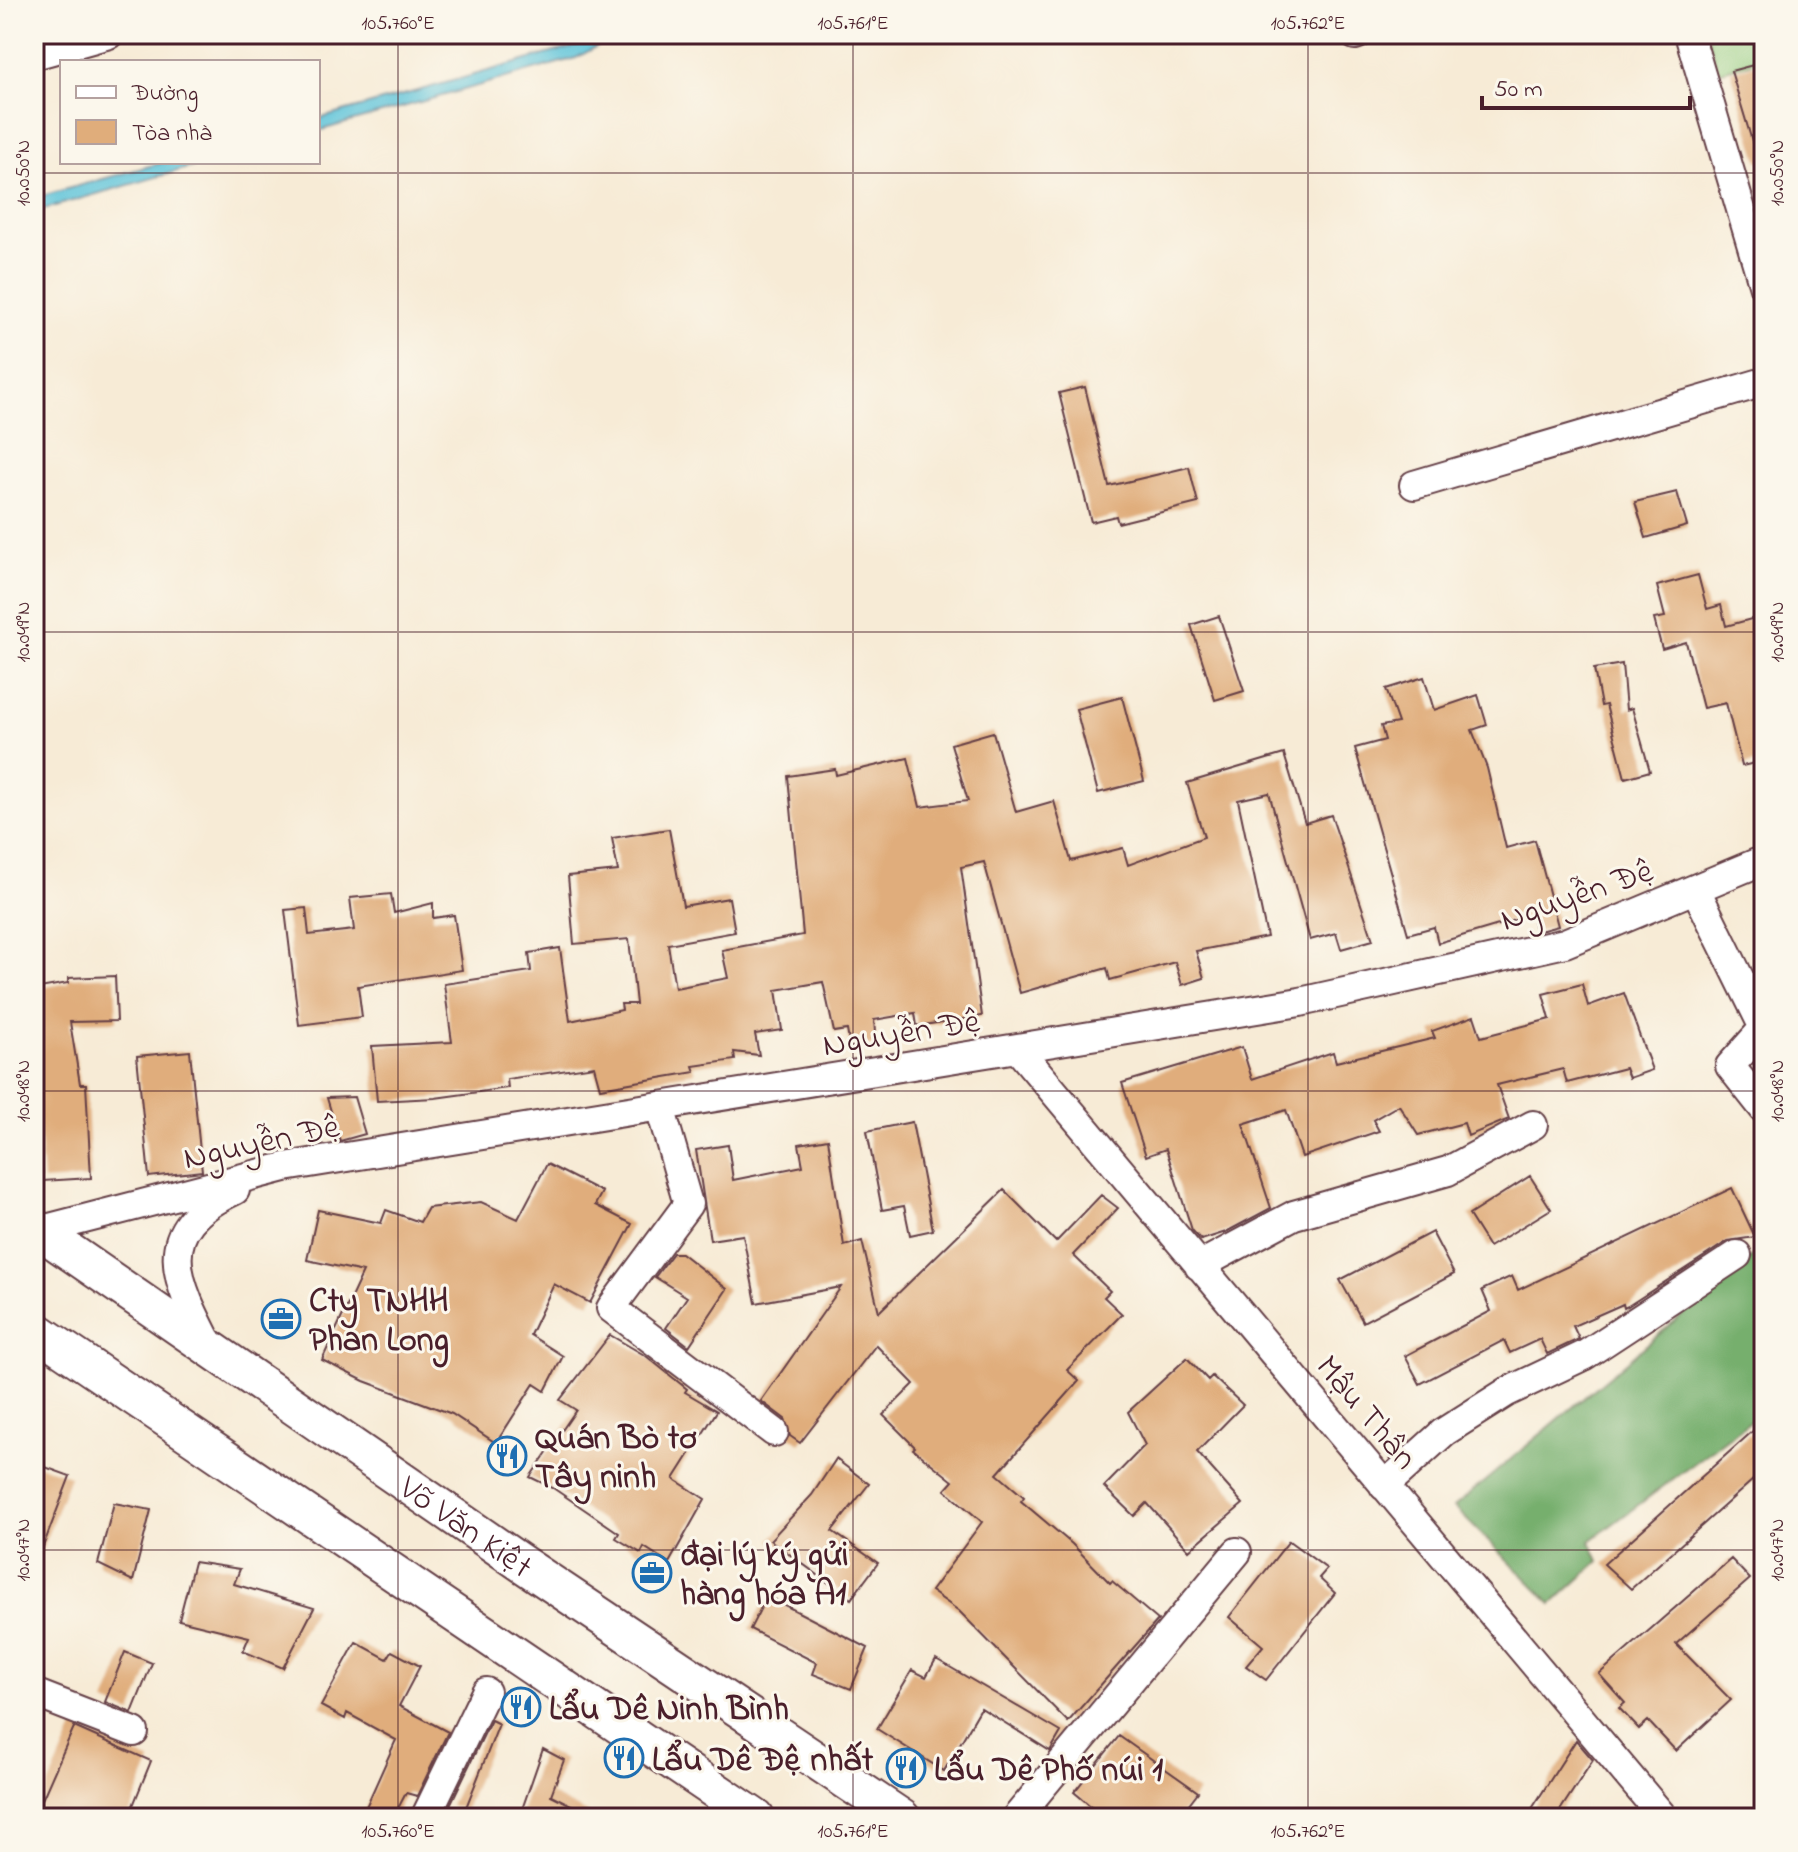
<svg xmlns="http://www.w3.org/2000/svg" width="1798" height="1852" font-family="'Indie Flower',sans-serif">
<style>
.green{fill:#93cb7e;stroke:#6e7554;stroke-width:2}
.forest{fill:#76af6d;stroke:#60674c;stroke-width:2}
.water{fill:#5cc3d9;stroke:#537182;stroke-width:2}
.building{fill:#e0ad7b}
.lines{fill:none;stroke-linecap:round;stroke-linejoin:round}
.minor-casing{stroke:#643e45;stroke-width:32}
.major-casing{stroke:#643e45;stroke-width:40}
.minor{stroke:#fff;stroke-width:28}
.major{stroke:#fff;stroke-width:36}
.ticks{fill:none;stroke:#4a1f2b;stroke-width:2;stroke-opacity:0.45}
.labels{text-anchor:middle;stroke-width:6;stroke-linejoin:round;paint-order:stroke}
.street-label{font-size:34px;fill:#4a1f2b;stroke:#fbf7ec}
.poi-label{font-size:34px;font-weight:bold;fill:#4a1f2b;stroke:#fbf7ec;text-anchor:start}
.neatline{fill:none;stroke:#4a1f2b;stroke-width:3}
.ticks-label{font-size:20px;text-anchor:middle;fill:#4a1f2b}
</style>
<rect width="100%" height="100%" fill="#fbf7ec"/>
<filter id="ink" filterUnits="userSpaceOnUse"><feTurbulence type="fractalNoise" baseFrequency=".0125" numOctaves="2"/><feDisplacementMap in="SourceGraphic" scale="16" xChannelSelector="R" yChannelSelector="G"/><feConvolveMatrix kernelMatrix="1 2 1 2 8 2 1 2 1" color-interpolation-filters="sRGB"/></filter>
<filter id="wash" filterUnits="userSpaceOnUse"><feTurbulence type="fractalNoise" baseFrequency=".006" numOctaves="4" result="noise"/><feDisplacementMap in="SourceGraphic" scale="32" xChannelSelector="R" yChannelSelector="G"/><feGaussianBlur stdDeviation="1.8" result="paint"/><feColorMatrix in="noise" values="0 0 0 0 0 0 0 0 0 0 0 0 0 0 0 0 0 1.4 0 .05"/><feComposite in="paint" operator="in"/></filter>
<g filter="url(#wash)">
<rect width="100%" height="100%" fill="#f7ebd6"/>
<!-- green -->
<path class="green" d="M 1707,34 L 1764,34 L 1764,59 L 1718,72 Z"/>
<!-- forest -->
<path class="forest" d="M 1764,1246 L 1764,1411 L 1590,1541 L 1599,1561 L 1552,1604 L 1454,1507 Z"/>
<!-- water -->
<path class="water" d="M 600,34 L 619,34 L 576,58 L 318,131 L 318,119 L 587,43 Z
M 164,162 L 209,162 L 34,212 L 34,198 Z"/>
<g id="blocks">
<!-- building -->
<path class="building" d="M 1764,62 L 1764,161 L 1758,161 L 1731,71 Z
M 1085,387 L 1109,486 L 1189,467 L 1198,503 L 1118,523 L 1116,516 L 1091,522 L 1059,393 Z
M 1677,492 L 1687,526 L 1646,538 L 1635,502 Z
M 1698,575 L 1707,609 L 1721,605 L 1726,626 L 1755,618 L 1764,651 L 1764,761 L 1742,766 L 1726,703 L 1703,708 L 1686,642 L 1662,649 L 1654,619 L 1665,617 L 1657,586 Z
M 1219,616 L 1244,691 L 1215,700 L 1191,625 Z
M 1622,664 L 1626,710 L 1632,708 L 1650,771 L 1625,778 L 1606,705 L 1601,706 L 1594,669 Z
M 1424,677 L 1434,710 L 1478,695 L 1487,725 L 1472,730 L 1487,768 L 1506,848 L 1535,840 L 1558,926 L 1536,932 L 1532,915 L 1438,943 L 1434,927 L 1408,934 L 1355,748 L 1385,740 L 1381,726 L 1398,723 L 1386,689 Z
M 1122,697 L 1144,781 L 1098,793 L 1076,709 Z
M 993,732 L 1016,812 L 1054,801 L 1071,861 L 1123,848 L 1128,865 L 1204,837 L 1187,783 L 1284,754 L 1305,823 L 1331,815 L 1373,940 L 1341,949 L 1336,933 L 1310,940 L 1269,793 L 1238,800 L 1267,937 L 1196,951 L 1204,978 L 1182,985 L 1175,962 L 1110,980 L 1107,968 L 1020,993 L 984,862 L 961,867 L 982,1016 L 917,1026 L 915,1013 L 874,1020 L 876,1045 L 850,1047 L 847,1030 L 834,1032 L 823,982 L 776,990 L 782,1030 L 755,1034 L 759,1055 L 734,1052 L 735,1060 L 693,1066 L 695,1072 L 600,1088 L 594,1066 L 507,1079 L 508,1088 L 435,1098 L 377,1101 L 372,1046 L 452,1042 L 444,984 L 531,971 L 529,953 L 560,948 L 570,1021 L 622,1010 L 621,1004 L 636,1004 L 629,939 L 574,944 L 568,876 L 618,871 L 612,838 L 669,829 L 683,906 L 729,898 L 735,932 L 668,944 L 675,988 L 728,978 L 722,950 L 803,935 L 788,776 L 835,769 L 836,775 L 908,758 L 920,807 L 968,801 L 951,744 Z
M 391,894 L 394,913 L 433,903 L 433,918 L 454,915 L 462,970 L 358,986 L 362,1017 L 299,1025 L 285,910 L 306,908 L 309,935 L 354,930 L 350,898 Z
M 115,976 L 117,1021 L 70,1022 L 80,1084 L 86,1084 L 91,1178 L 43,1181 L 34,1064 L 34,989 L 68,983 L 68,978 Z
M 1582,984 L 1588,1006 L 1624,993 L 1652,1070 L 1629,1078 L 1625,1068 L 1567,1083 L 1563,1069 L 1497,1085 L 1509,1119 L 1468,1136 L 1464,1123 L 1418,1135 L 1399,1105 L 1373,1120 L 1379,1131 L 1302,1157 L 1286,1110 L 1243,1124 L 1271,1208 L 1226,1232 L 1201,1240 L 1192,1230 L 1166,1149 L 1146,1156 L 1122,1083 L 1242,1047 L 1252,1079 L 1333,1052 L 1336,1062 L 1435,1038 L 1432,1031 L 1474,1016 L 1481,1037 L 1550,1019 L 1543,994 Z
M 190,1051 L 202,1171 L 149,1177 L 137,1056 Z
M 354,1097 L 365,1134 L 340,1141 L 327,1098 Z
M 912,1122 L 933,1230 L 910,1235 L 904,1206 L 882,1210 L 867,1131 Z
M 828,1139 L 844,1246 L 862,1241 L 879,1312 L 1004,1190 L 1056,1242 L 1101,1195 L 1118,1208 L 1073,1255 L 1110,1291 L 1104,1297 L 1122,1314 L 1067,1370 L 1079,1381 L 997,1474 L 1024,1497 L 1021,1501 L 1072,1544 L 1110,1583 L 1112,1581 L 1158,1620 L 1068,1722 L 959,1611 L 931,1591 L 982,1522 L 945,1490 L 953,1481 L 913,1449 L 915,1447 L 883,1415 L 914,1384 L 876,1345 L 800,1443 L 790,1436 L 785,1419 L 761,1401 L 841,1287 L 756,1303 L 743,1235 L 710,1240 L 696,1150 L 728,1145 L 733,1180 L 803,1166 L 799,1144 Z
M 547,1164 L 602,1192 L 595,1205 L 632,1224 L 590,1303 L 554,1284 L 530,1335 L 563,1356 L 545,1391 L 534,1384 L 496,1443 L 452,1414 L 364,1381 L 322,1360 L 363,1272 L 307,1260 L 318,1210 L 381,1223 L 386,1210 L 420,1222 L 428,1208 L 481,1202 L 518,1219 Z
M 1530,1176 L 1551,1209 L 1489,1247 L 1469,1215 Z
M 1732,1188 L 1755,1237 L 1728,1241 L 1628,1306 L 1624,1308 L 1623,1304 L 1573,1326 L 1579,1339 L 1547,1354 L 1540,1339 L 1510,1353 L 1504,1340 L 1420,1384 L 1405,1356 L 1491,1311 L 1482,1290 L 1512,1276 L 1518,1290 Z
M 1432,1232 L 1454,1274 L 1363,1322 L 1340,1280 Z
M 673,1253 L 681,1253 L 727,1289 L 689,1346 L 666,1328 L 687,1297 L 655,1277 Z
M 610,1335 L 646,1356 L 687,1389 L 685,1392 L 717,1411 L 674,1479 L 705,1499 L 669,1563 L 644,1547 L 641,1553 L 616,1538 L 619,1533 L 553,1488 L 530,1477 L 576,1410 L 560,1400 Z
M 1187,1358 L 1208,1380 L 1212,1376 L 1243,1405 L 1197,1452 L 1243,1504 L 1189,1550 L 1147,1503 L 1134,1516 L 1104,1487 L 1145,1445 L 1128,1412 Z
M 1764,1421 L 1764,1470 L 1631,1589 L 1604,1564 Z
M 836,1459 L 869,1484 L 832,1531 L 878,1563 L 851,1599 L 770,1540 L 812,1495 Z
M 34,1463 L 70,1476 L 36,1565 L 34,1565 Z
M 114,1503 L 151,1510 L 133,1581 L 98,1564 Z
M 1289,1541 L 1327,1569 L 1319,1578 L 1335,1593 L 1266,1680 L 1246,1666 L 1263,1646 L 1229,1617 Z
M 1731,1559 L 1750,1579 L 1676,1644 L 1731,1700 L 1676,1751 L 1648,1721 L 1639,1729 L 1619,1708 L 1625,1703 L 1599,1674 Z
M 194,1562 L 240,1569 L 234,1584 L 314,1608 L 283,1668 L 243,1651 L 249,1637 L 179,1620 Z
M 767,1596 L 868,1648 L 851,1689 L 813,1674 L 817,1663 L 750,1629 Z
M 356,1642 L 387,1659 L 392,1651 L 420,1666 L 399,1706 L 448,1732 L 417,1796 L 406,1793 L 393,1818 L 361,1818 L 396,1740 L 347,1713 L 345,1719 L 321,1706 Z
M 125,1652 L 152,1663 L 132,1713 L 105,1702 Z
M 936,1659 L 1061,1732 L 1050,1751 L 981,1708 L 944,1771 L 877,1729 L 912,1670 L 926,1677 Z
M 491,1720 L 499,1724 L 465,1810 L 450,1805 Z
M 74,1727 L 151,1761 L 128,1818 L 34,1818 Z
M 1119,1736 L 1198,1792 L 1178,1818 L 1105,1818 L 1074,1792 Z
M 1576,1740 L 1593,1760 L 1555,1818 L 1526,1818 Z
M 543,1749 L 564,1760 L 551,1795 L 597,1818 L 519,1818 Z"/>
</g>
</g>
<g filter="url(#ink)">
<use href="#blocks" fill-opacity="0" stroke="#643e45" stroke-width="2"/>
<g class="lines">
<defs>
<path id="minor" d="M 1689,34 L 1764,287
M 1355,35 L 1358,34
M 34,55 L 109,34
M 1414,485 L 1764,382
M 1696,890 L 1764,1028
M 1764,1028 L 1730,1066 L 1764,1109
M 1018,1049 L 1664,1818
M 660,1107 L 688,1204 L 611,1308 L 774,1432
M 34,1232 L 285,1167 L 1300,1002 L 1565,943 L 1764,860
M 1199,1266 L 1294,1215 L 1448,1171 L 1533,1125
M 211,1349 C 176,1281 149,1230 235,1190
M 1384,1486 L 1444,1432 L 1507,1392 L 1585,1355 L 1737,1255
M 34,1693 L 134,1732
M 425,1818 L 486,1692
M 1016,1818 L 1237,1552"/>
<g id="major">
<path id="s1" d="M 34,1227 L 524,1565 L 902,1818"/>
<path d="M 34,1329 L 756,1818"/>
</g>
</defs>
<!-- minor casing -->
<use href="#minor" class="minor-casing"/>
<!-- major casing -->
<use href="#major" class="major-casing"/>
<!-- minor -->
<use href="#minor" class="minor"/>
<!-- major -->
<use href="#major" class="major"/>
</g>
</g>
<!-- ticks -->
<path class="ticks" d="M 398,34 L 398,1818M 853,34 L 853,1818M 1308,34 L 1308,1818M 1763,34 L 1763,1818M 34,173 L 1764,173M 34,632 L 1764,632M 34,1091 L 1764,1091M 34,1550 L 1764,1550"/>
<!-- icons -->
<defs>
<symbol id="office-ring" viewBox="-11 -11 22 22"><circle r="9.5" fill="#fbf7ec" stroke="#1f6fb2" stroke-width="1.5"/><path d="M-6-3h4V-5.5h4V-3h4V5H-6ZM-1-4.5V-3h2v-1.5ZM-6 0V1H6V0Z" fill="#1f6fb2"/></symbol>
<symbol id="restaurant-ring" viewBox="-11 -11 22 22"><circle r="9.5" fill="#fbf7ec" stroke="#1f6fb2" stroke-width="1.5"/><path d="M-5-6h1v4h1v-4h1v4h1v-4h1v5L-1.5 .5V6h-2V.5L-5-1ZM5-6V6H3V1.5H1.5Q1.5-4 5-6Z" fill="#1f6fb2"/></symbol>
</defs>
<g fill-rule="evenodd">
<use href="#office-ring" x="259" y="1297" width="44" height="44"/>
<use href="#restaurant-ring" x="485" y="1434" width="44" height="44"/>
<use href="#office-ring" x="630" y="1551" width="44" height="44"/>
<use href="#restaurant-ring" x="499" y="1685" width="44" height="44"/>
<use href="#restaurant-ring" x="602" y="1736" width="44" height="44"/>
<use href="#restaurant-ring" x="884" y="1746" width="44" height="44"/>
</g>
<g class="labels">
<!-- street labels -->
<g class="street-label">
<text transform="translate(1577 893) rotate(-19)" y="12">Nguyễn Đệ</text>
<text transform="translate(902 1031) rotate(-9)" y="12">Nguyễn Đệ</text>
<text transform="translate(262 1140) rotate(-12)" y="12">Nguyễn Đệ</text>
<text transform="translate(1368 1411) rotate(50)" y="12">Mậu Thân</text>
<text dy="12" stroke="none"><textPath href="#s1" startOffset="526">Võ Văn Kiệt</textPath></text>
</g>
<!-- poi labels -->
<g class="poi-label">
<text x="309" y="1311">Cty TNHH<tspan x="309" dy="39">Phan Long</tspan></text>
<text x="535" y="1448">Quán Bò tơ<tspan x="535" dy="39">Tây ninh</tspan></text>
<text x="680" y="1565">đại lý ký gửi<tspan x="680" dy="39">hàng hóa A1</tspan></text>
<text x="549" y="1719">Lẩu Dê Ninh Bình</text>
<text x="652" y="1770">Lẩu Dê Đệ nhất</text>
<text x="934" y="1780">Lẩu Dê Phố núi 1</text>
</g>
</g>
<!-- margin -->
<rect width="1798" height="1852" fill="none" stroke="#fbf7ec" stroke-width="88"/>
<!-- legend -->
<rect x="60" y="60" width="260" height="104" fill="#fbf7ec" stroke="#b4a19f" stroke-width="2"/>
<rect x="76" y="86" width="40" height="12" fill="#ffffff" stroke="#b4a19f" stroke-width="2"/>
<text x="132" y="100" font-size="24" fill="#4a1f2b">Đường</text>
<rect x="76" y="120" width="40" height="24" fill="#e0ad7b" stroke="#b4a19f" stroke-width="2"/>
<text x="132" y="140" font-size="24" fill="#4a1f2b">Tòa nhà</text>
<!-- scale -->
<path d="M1482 96v12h208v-12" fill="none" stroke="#4a1f2b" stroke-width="4"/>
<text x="1494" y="96" font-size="24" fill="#4a1f2b" stroke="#fbf7ec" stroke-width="6" paint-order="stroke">50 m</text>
<rect x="44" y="44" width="1710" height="1764" class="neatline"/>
<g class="ticks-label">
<text x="398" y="29">105.760°E</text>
<text x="853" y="29">105.761°E</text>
<text x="1308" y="29">105.762°E</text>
<text transform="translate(22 173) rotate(-90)" y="7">10.050°N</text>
<text transform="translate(1776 173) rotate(-90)" y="7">10.050°N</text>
<text transform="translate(22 632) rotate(-90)" y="7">10.049°N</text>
<text transform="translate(1776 632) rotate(-90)" y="7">10.049°N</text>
<text transform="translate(22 1091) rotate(-90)" y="7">10.048°N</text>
<text transform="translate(1776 1091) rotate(-90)" y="7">10.048°N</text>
<text transform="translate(22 1550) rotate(-90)" y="7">10.047°N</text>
<text transform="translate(1776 1550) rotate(-90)" y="7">10.047°N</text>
<text x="398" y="1837">105.760°E</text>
<text x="853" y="1837">105.761°E</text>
<text x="1308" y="1837">105.762°E</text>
</g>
</svg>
